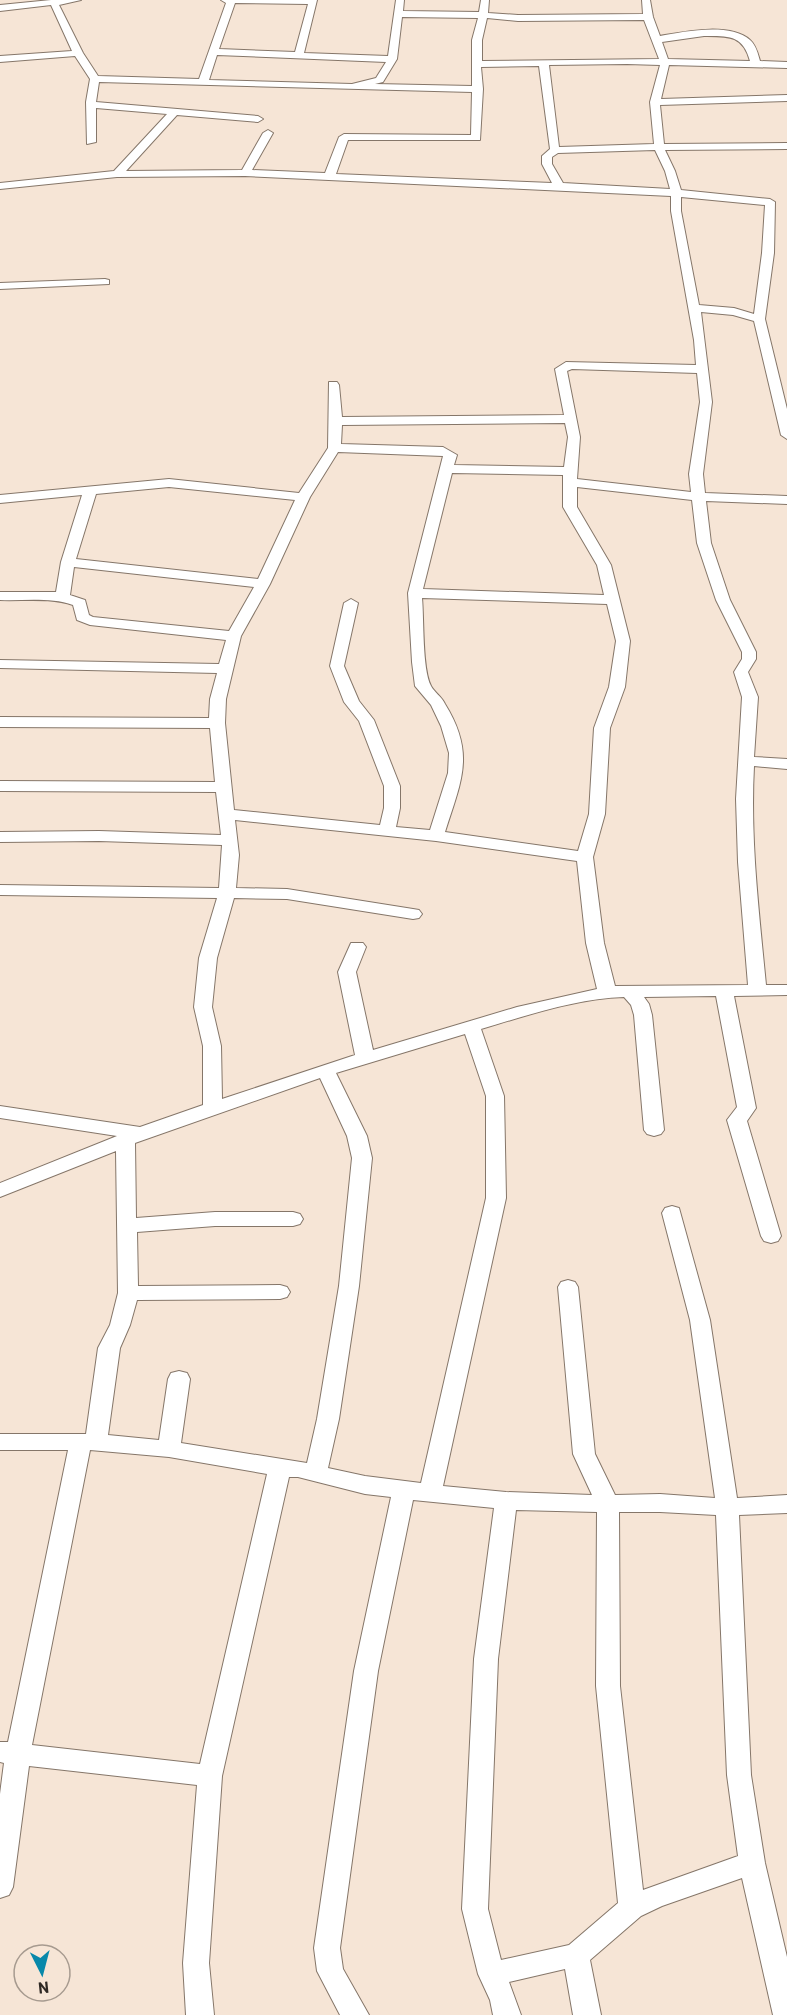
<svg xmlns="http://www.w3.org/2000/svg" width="787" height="2015" viewBox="0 0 787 2015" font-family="Barlow,sans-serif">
<rect width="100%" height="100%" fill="#f6e5d6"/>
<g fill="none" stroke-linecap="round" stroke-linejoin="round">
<defs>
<path id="minor" d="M51,0H81L59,5L83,53L98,76L199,79L226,3L221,0H317L304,53L388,56L396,0H404L403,11L479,12L481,0H489L488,13L518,15L643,14L642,0H650L653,17L660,36C683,32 730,22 750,40C756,45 758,54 760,61L787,62V68L669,65L661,99L787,95V101L660,105L664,144L787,143V149L665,150L675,171L681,190L770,199L775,202L774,253L765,319L787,409V439L781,435L754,321L733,315L701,312L712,402L703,474L705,493L787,496V504L706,501L711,543L730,600L756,652V659L748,672L758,697L754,757L787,759V769L754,766C750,839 759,912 766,985H787V995L734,996L756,1108L747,1121L781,1236L778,1241L771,1243L764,1241L761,1236L727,1120L737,1107L716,996L644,997L649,1004L652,1015L664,1130L661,1134L654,1136L647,1134L644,1130L634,1015L631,1005L624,997C578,998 525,1016 481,1029L504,1096L506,1198L443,1486L506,1492L592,1495L573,1454L558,1287L561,1282L568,1280L575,1282L578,1287L595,1454L615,1495L660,1494L715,1498L690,1320L662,1213L665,1208L672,1206L679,1208L710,1320L737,1498L787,1495V1513L739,1515L751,1775L765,1863L787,1957V2015H773L742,1878L662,1906L641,1916L590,1960L601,2015H573L565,1969L509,1982L521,2015H493L490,2000L478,1974L462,1909L474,1659L494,1508L413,1500L378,1671L340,1948L343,1969L369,2015H340L317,1971L314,1948L354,1671L391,1497L365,1494L298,1477H289L222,1776L209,1963L214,2015H186L183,1963L197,1785L29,1766L13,1887L9,1895L0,1898V1794L4,1763L0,1762V1742H8L68,1450H0V1434H86L98,1348L110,1325L118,1293L116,1151L0,1197V1183L117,1136L0,1118V1106L140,1127L203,1105V1046L194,1007L199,958L217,898L0,895V885L219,888L222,845L99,841L0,842V832L99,831L221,835L216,792L0,791V781L215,782L210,728L0,727V717L209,718L210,699L217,673L0,668V660L219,664L226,640L90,625L77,620L73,605C50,597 24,601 0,600V592H56L61,562L82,495L0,503V495L169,479L299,493L328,448L329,382H337L339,385L342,417L564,415L555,369L566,362L696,365L694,340L671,211V196L245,176L117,177L0,189V183L114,171L167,114L96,108V142L87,144L86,102L90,79L75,56L0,62V56L72,51L51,5L0,11V5ZM235,3L308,4L295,52L219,49ZM402,17L478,18L472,40V86L375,84L383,82L397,59ZM487,18L518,21L644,20L659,59L482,61V40ZM704,36C729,36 743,35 750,61L668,59L662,42ZM217,55L386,62L376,78L352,84L209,80ZM627,64L660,65L650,102L654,144L559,147L549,65ZM539,66L550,149L542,156V164L552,183L336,174L348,140H480L483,89L481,67ZM99,82L472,92L471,135L344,134L339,137L325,173L252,170L273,133L268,130L263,133L242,170L126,171L177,115L258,122L263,119L258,116L96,102ZM655,150L665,171L670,189L563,183L552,164V157L558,153ZM681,197L765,205L762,253L754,314L734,308L699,305L681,211ZM572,369L697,373L700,402L689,474L691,492L577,479L580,437L567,371ZM565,423L568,437L564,467L454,465L457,455L443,447L341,444L342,425ZM338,452L443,456L408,593L412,662L415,686L431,705L441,726L449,753L448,773L430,830L396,827L400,808V786L374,720L359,701L344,666L358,603L351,599L344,603L330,666L344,702L359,721L384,786V808L380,825L234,810L225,723L226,699L241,636L270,584L310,497ZM452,473L563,475V507L597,565L604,595L423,589ZM169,487L295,500L258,579L76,559L96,494ZM577,487L692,500L697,543L716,600L742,652V659L734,672L742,697L736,799L738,862L748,985L615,986L604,943L593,857L605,814L610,728L625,687L630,641L611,565L577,507ZM74,567L254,587L229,631L93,617L89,615L85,600L70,595ZM422,598L607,604L616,641L609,687L594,728L589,814L578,851L445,832C461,781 476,754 445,704C442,697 434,692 431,686C422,669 424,618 422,598ZM235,820L436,841L577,861L586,943L597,989L517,1007L373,1050L356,972L366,947L363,943H351L338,972L355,1055L222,1099L221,1046L212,1007L217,958L234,898L287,899L413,919L419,918L422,914L419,910L413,909L287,889L236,888L239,855ZM465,1034L486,1096V1198L421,1483L365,1476L328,1468L339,1419L359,1286L372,1158L367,1136L336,1073ZM320,1078L347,1136L352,1158L339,1286L317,1419L307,1463L181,1443L190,1379L187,1373L179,1371L171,1373L168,1379L159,1440L108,1435L120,1348L130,1325L137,1300L280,1299L287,1297L290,1292L287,1287L280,1285L138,1286L137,1232L215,1226H293L300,1224L303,1219L300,1214L293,1212H215L136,1218L135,1143ZM90,1450L169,1457L267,1474L200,1764L32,1745ZM516,1510L597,1512L596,1686L618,1903L569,1945L501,1960L488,1909L498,1659ZM619,1512H660L716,1515L727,1775L738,1856L643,1890L620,1686Z
M105,279L109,280V284L0,289V283Z"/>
</defs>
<!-- minor casing -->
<use href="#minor" stroke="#857669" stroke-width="2"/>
<!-- minor -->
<use href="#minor" fill="#fff" fill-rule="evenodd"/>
</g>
<!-- north arrow -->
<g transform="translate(42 1973) rotate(174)"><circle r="28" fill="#f6e5d6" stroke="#a69a8f" stroke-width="1.5"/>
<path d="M0-4.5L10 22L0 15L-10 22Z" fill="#0788aa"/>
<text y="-9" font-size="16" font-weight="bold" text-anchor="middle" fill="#2f2924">N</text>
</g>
</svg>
